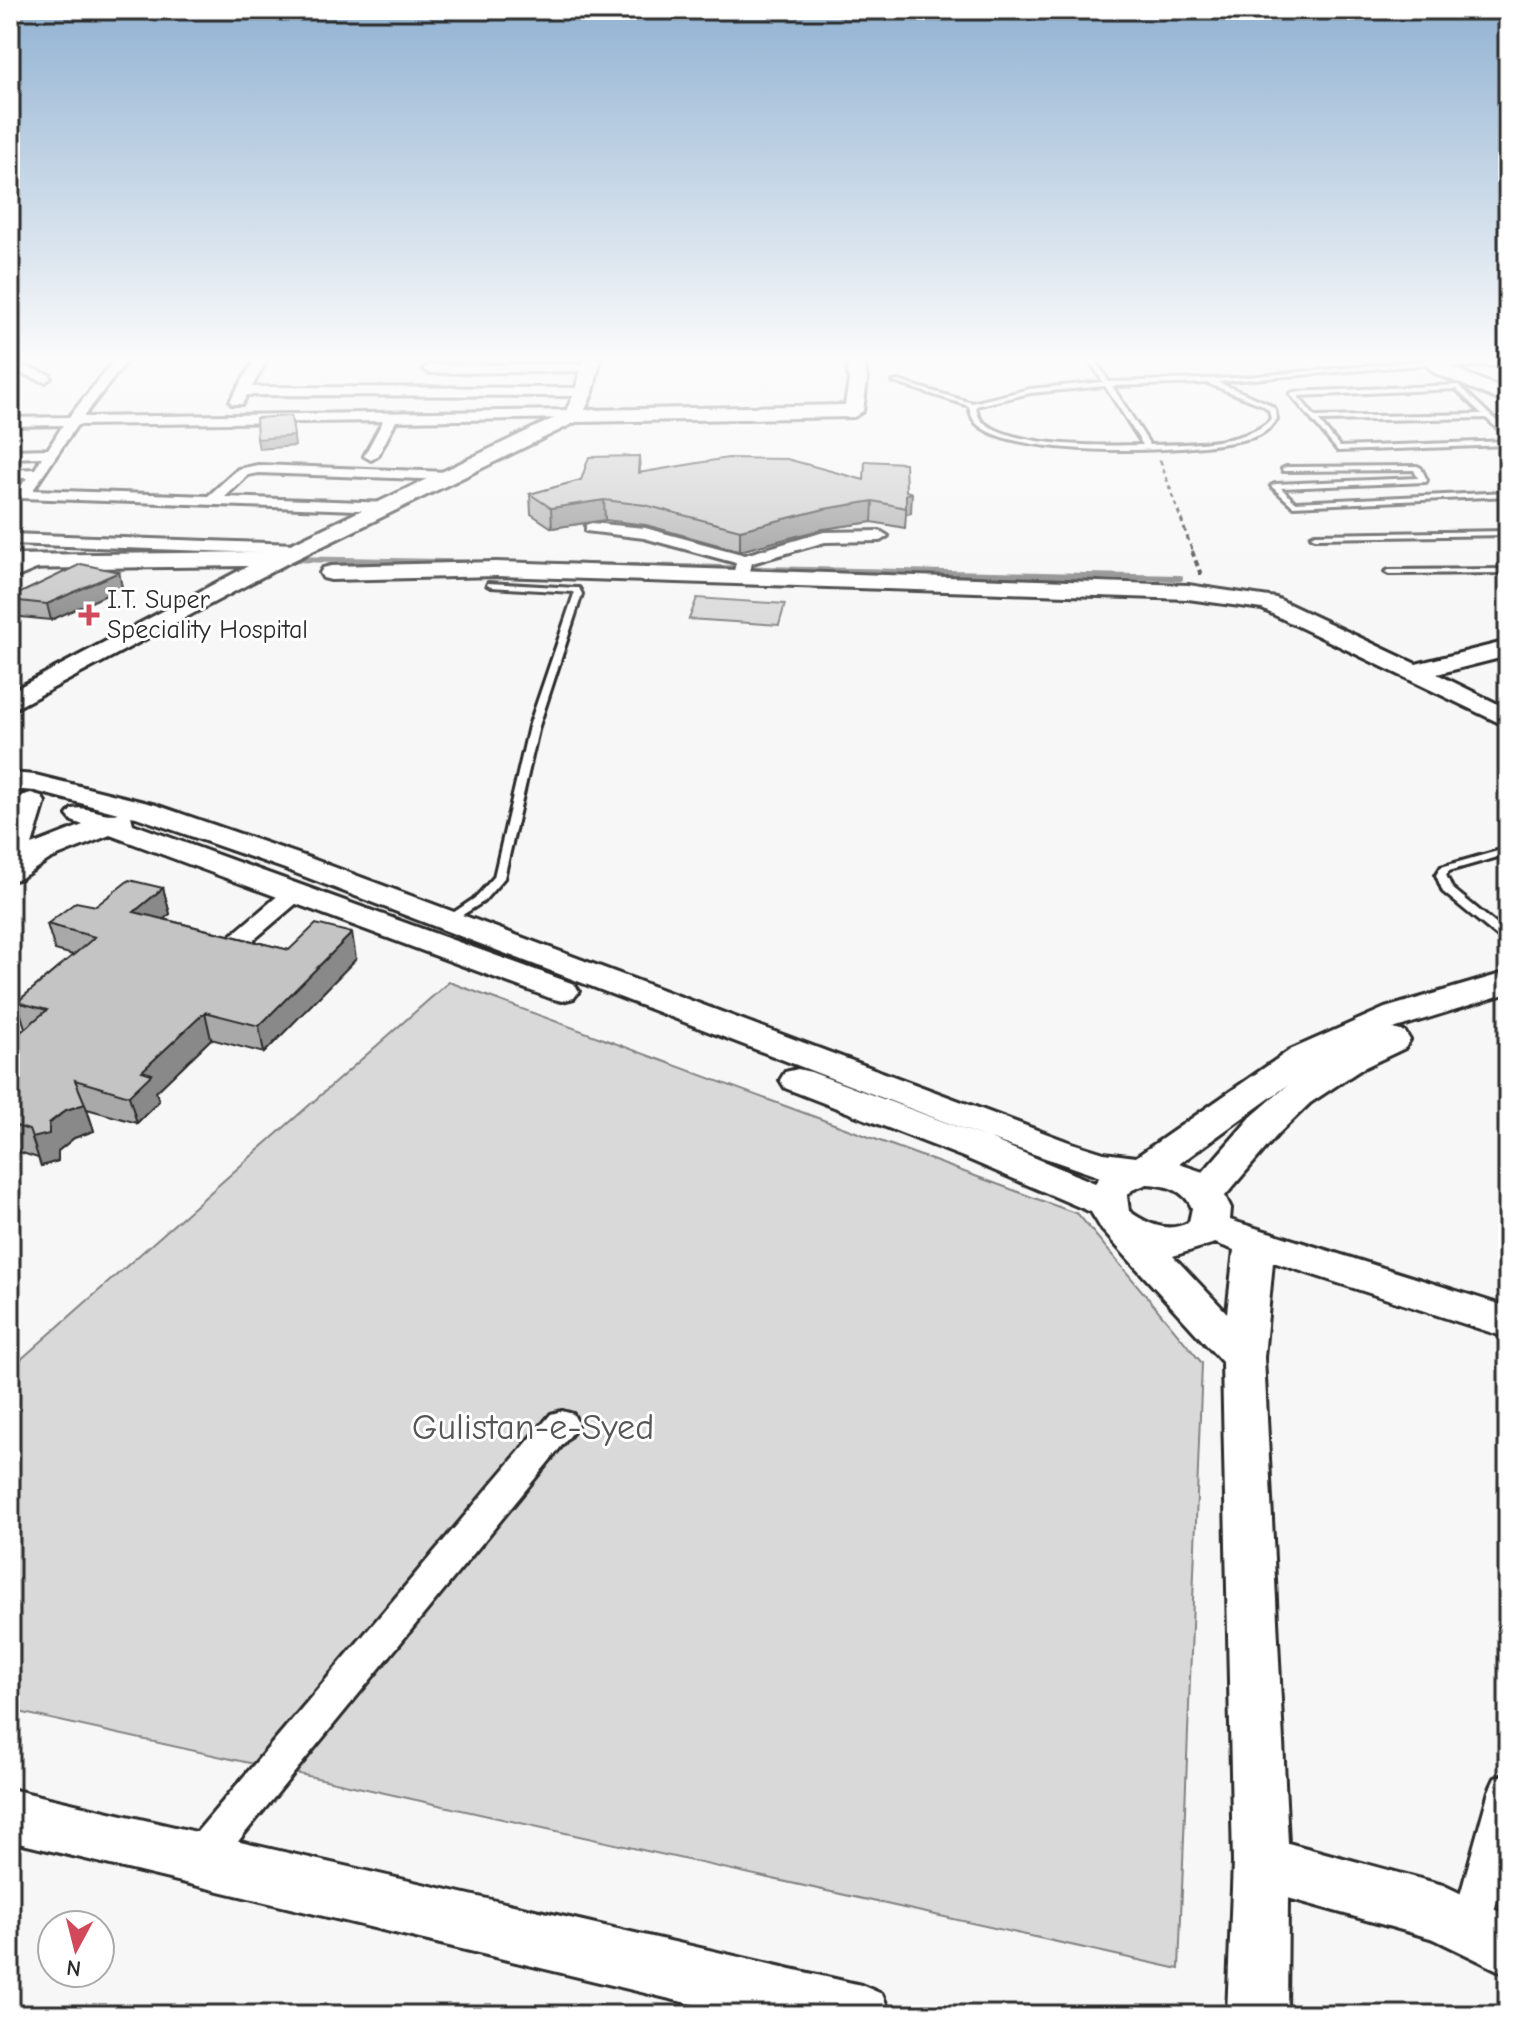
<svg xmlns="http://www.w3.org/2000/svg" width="1518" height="2025" viewBox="0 0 1518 2025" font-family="'Comic Neue',sans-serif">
<rect width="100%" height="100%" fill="#f7f7f7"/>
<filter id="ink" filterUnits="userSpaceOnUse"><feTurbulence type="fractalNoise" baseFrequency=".0125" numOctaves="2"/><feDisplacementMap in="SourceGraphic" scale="16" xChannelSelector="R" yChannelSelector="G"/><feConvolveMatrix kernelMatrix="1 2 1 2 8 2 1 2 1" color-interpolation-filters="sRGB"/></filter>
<g filter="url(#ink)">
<!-- green -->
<path fill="#d9d9d9" stroke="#828282" stroke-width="2" d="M697,598L785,604L779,625L689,619Z
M449,982L1078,1214L1202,1363L1179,1969L10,1710V1369Z"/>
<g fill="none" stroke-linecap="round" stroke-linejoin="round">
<!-- stream -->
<path stroke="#7b7b7b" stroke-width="6" d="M10,554L67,555
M289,559L495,563
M541,564L1180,578"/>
<defs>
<path id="lane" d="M1088,358H1094L1109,382L1235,378L1432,360L1435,362L1432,364L1217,382L1267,403L1275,409L1277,419C1272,426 1267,431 1259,435C1213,454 1010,460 976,423C972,419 970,411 969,406L893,382L898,381L972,403L1030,389L1103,382ZM1207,383L1263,405L1269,410L1271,419C1248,445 1183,444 1150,445L1112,386ZM1105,386L1143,445C1102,446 1016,448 983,422C978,418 977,412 976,406L1030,393Z
M1458,385L1508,432V438L1486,418L1319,421L1340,447L1508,441V445L1338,451L1290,394L1293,392ZM1456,389L1482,414L1315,417L1298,396Z
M1417,466L1421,468L1427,480L1426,482L1281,488L1295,502L1508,492V496L1293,506L1271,486L1275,484L1418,478L1414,470L1283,471L1282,469L1286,467Z
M1508,531V535L1315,538L1311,536L1315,534Z
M1508,569V573L1389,574L1385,572L1389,570Z
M488,583L576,588H579L582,594L539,726L504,878L483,902L448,924L442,921L444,919L475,898L494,877L529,726L574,594L573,592L491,587L487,585Z
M1508,848V854L1449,871L1446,875L1452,888L1508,934V943L1504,942L1443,892L1436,875L1441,867Z"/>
<path id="street" d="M116,358H129L83,417L575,410L582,414L575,418L396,421L378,456L371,460L364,456L383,421L77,425L33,490L208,496L238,469L258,465L449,472L456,476L449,480L258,473L248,475L225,497L390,503V509L385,511L22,498L18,490L27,478H10V470L35,469L42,457L10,458V450L48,449L63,425L10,426V418L69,417Z
M256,358H268L252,387L584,388L591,392L584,396L247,395L242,404H232L230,401Z
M18,364L50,375L51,378L45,382L14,371L12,368Z
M590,364L596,368L594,371L429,373L423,369L429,365Z
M591,523L645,528L745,555L824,532L880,531L888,536L880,541L825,542L752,563L749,575L741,580L733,575L736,563L644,538L586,531V525Z
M10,534L297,544L305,549L297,554L10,544Z
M40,557L46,559V565L10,580V569Z
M296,885L304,887L307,892L304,897L243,949H227L224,944L227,939L288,887Z
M562,1411L573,1414L578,1423L573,1432L213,1872L199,1878L185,1872L180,1859L185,1846L551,1414Z
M1508,1773V1863L1485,1942L1471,1948L1457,1942L1451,1928L1489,1791L1495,1778Z"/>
<path id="secondary" d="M583,358H601L593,392L585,410L845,405L849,380L846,358H864L867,380L863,411L854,417L576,422L286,564L10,711V692L248,566L10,569V555L274,552L565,413L575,392Z
M1426,358H1508V365L1451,367L1508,391V404L1435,373L1423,362Z
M496,562L1188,585L1276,598L1416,664L1508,641V656L1437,674L1508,709V727L1262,609L1188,599L496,576L331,580L323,578L320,573L323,568L331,566Z
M10,773L35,775L156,805L307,857L1069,1142L1104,1153L1136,1157L1290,1050L1385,1008L1508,972V993L1393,1029L1405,1032L1410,1040L1405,1048L1363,1068L1310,1103L1278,1134L1225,1196L1231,1208L1230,1220L1508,1307V1338L1273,1262L1264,1357L1288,1843L1443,1885L1508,1916V1975L1434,1939L1288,1898L1287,2015H1227L1233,1863L1222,1362L1102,1230L1091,1212L963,1157L785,1088L780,1080L785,1072L798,1069L811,1072L987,1138L285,869L136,817L131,816L133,824L574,984L579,991L574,998L562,1001L550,998L110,835L50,859L21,878L10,881V859L14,856L10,857V823L21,796L31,793L41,796L45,802L32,845L83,825L72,821L67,815L72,809C89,805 102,817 118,813L35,791L10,789ZM1288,1085L1251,1117L1203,1172L1179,1164ZM990,1139L1100,1177L1095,1183ZM1147,1184C1165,1185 1184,1189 1192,1208L1189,1222C1168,1234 1147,1224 1129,1211L1127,1196L1132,1190ZM1215,1243L1234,1250L1227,1313L1173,1256Z
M10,1789L861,1985L882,1994L891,2015H737L10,1841Z"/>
</defs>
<!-- lane casing -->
<use href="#lane" stroke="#2b2b2b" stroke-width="6"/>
<!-- street casing -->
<use href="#street" stroke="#2b2b2b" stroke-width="6"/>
<!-- secondary casing -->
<use href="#secondary" stroke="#2b2b2b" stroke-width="6"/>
<!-- path-far1 -->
<path stroke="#2b2b2b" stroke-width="3" stroke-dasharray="5 4" stroke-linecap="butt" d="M1160,460L1193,553"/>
<!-- path -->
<path stroke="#2b2b2b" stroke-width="4" stroke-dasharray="6 4" stroke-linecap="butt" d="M1192,551L1201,575"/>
<!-- lane -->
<use href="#lane" fill="#fff" fill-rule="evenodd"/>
<!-- street -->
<use href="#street" fill="#fff" fill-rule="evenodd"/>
<!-- secondary -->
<use href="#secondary" fill="#fff" fill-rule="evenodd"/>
</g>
<!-- wall -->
<path fill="#a9a9a9" stroke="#2b2b2b" stroke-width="2" d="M639,456L640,473L906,491L911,513L906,514L905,528L872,522L823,529L740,551L646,525L605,520L552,528L531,514L530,494L581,480Z
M119,572L122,588L51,620L11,616L10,598Z
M163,888L170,914L163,919L289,950L356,959L264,1053L211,1039L156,1092L159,1101L137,1123L87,1109L94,1131L74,1138L58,1151V1161L41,1166L38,1158L10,1149V1041L25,1028L17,1002L73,955L55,950L47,924L96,906Z"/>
<!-- shaded-wall -->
<path fill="#898989" stroke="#2b2b2b" stroke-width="2" d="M291,416L295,446L259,449L257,439Z
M912,493L911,513L906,514V494Z
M604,500L605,520L552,528L551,508Z
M873,501L872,522L823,529L740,551V530L824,509Z
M119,572L122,588L51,620L47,604Z
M163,888L170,914L141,938L134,912Z
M352,933L356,959L264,1053L259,1026Z
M205,1012L211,1039L156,1092L159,1101L137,1123L129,1096L142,1071Z
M85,1104L94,1131L74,1138L58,1151V1161L41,1166L32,1138L66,1110Z"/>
<!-- building -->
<path fill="#c4c4c4" stroke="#2b2b2b" stroke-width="2" d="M291,416L294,436L257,439L256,418Z
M639,456L638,473L728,458L787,459L864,480L865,461L905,463L906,491L912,493L906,494V508L873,501L824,509L740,530L645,505L604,500L551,508L530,494L581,480L589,457Z
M81,564L119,572L47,604L10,600V598Z
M129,880L163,888L134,912L289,950L316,924L352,933L259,1026L205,1012L142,1071L152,1074L129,1096L75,1080L85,1104L66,1110L49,1123V1134L32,1138L29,1130L10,1124V1041L47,1010L17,1002L95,937L47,924L76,902L96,906Z"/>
</g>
<!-- sky -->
<linearGradient id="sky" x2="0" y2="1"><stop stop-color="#91b2d2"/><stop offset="0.56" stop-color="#fbfbfb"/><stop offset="1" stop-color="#fbfbfb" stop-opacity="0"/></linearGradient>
<rect width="1518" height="642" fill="url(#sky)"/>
<!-- markers -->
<path fill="#d1495b" stroke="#fff" stroke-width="3" d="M85 603h8v8h8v8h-8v8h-8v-8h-8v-8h8z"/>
<g text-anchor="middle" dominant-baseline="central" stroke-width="6" stroke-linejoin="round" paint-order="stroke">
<!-- far-poi labels -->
<g font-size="26" fill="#2b2b2b" stroke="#fff" text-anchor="start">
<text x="107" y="600">I.T. Super<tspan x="107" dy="30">Speciality Hospital</tspan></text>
</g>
<!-- near-park labels -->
<g font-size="36" fill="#565656" stroke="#fff">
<text x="533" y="1427">Gulistan-e-Syed</text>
</g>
</g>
<!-- margin -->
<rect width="1518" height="2025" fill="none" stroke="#fff" stroke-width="40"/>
<rect x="20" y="20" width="1478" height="1985" fill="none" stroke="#2b2b2b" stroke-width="3" filter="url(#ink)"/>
<!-- north arrow -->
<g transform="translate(76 1949) rotate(187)"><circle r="38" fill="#ffffff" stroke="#aaaaaa" stroke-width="2"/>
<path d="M0-6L14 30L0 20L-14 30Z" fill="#d1495b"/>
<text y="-12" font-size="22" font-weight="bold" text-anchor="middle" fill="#2b2b2b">N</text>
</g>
</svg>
